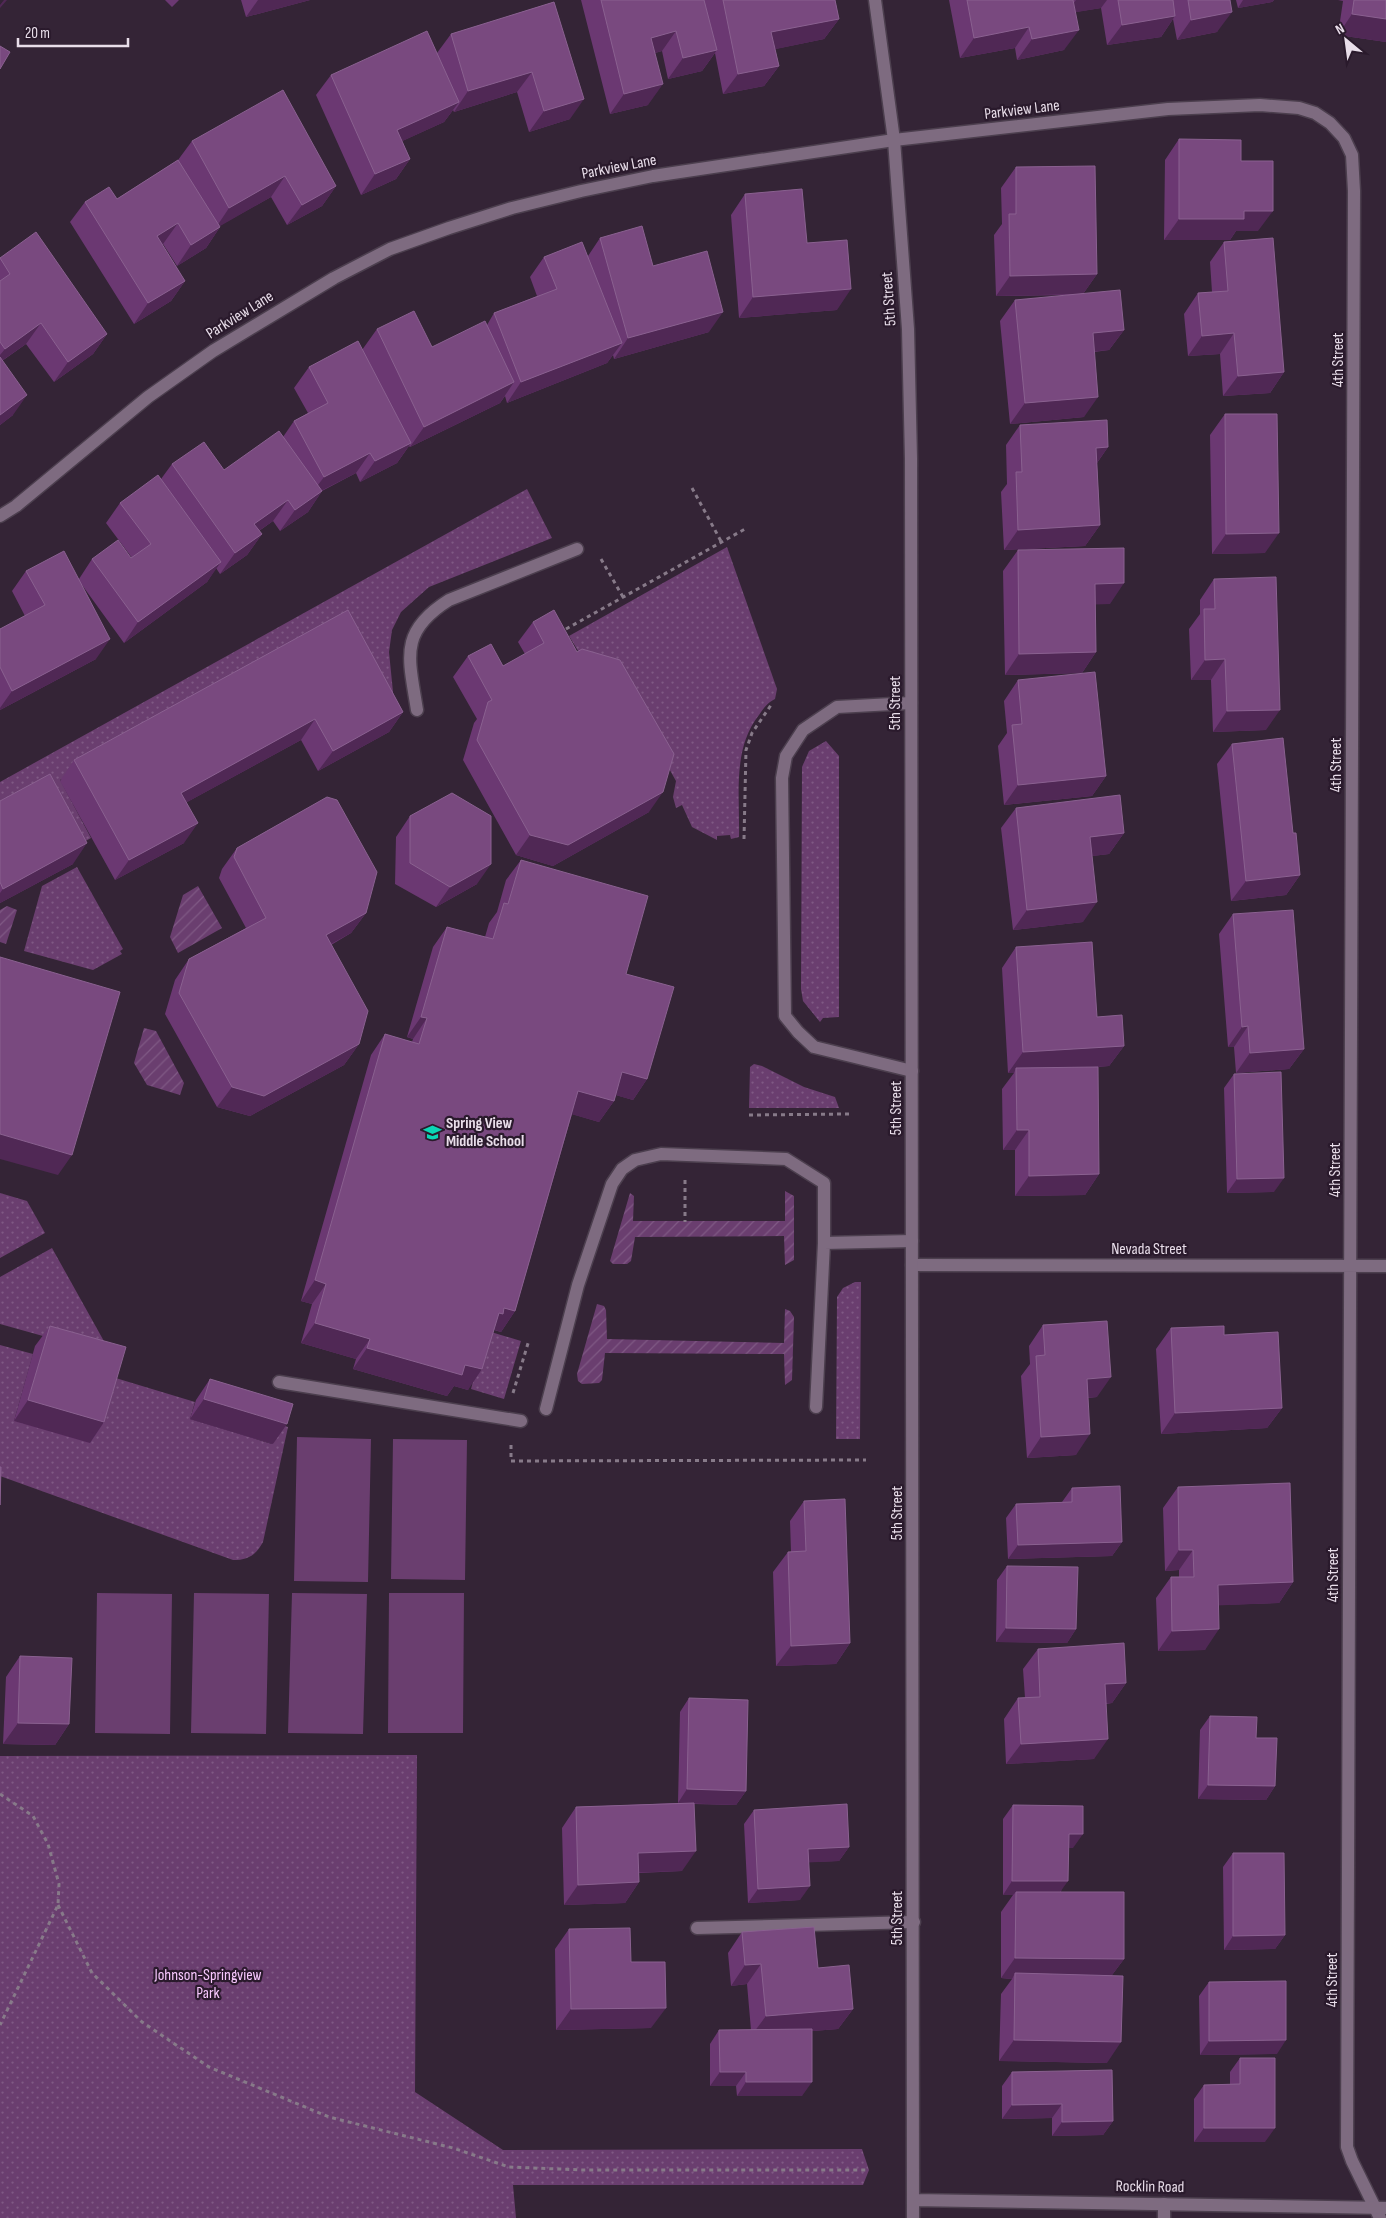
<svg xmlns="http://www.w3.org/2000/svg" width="1386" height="2218" viewBox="0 0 1386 2218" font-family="'Sofia Sans Condensed',sans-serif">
<defs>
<pattern id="grass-dots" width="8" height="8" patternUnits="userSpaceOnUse" patternTransform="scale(1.25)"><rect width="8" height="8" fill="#6a3e6f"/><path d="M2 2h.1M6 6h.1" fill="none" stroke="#7f5984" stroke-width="1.8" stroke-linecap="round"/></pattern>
<pattern id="garden-furrows" width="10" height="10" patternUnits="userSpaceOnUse" patternTransform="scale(1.25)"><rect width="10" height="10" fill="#6a3e6f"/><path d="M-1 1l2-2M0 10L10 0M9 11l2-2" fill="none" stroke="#7f5984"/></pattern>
</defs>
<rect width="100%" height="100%" fill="#342436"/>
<!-- grass -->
<path fill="url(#grass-dots)" d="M527,489L552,538L429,587L401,612L392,630L389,652L396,722L387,727L334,631L60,780L91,838L75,847L0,813V782Z
M727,547L777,689L775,699C767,703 764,708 759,715C732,749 740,796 739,837L731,839L730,835L717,836V840L692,827L682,805L676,808L673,797L676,781L615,672L586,664L569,636Z
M826,741L839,756V1017L823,1018L820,1022L803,1001L801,989L802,767L809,751Z
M77,867L123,949L120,951L122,954L93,970L24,951L42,886Z
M754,1064L762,1066L804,1087L835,1097L839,1108H749L750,1067Z
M0,1193L27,1201L45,1233L0,1258Z
M52,1248L105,1343L93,1350L0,1324V1277Z
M855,1282H861L860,1439H836L837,1297L843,1288Z
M491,1332L521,1341L504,1399L471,1389L485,1336Z
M0,1345L33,1354L14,1421L109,1376L195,1402L190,1419L272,1444L279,1424L288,1427L263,1542C256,1555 248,1560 233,1560L0,1476Z
M417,1755L415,2092L503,2150L862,2149L869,2170L863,2185H513L516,2218H0V1756Z"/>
<!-- garden -->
<path fill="url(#garden-furrows)" d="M198,886L222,928L178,953L170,937L183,895Z
M7,906L17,910L6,944L0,942V910Z
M144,1028L156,1031L184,1083L180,1095L147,1085L134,1063Z
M785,1191L794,1196V1260L785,1265L784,1236L635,1237L631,1261L627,1264H613L610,1261L630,1193L634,1196L633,1221H785Z
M597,1304L604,1306L606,1310L607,1339L784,1343L785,1309L790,1311L794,1317L792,1380L785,1385L784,1354L605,1353L602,1380L599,1383L582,1384L578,1381L577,1374Z"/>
<!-- pitch -->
<path fill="#6a3e6f" d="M297,1437L371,1439L368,1582L294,1581Z
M393,1439L467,1440L465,1580L391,1579Z
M97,1593L172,1594L170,1734L95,1733Z
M194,1593L269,1594L266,1734L191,1733Z
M292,1593L367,1594L363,1734L288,1733Z
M389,1593H464L463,1733H388Z"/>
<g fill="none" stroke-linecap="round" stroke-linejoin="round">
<defs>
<path id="service" d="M911,703L837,707L803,730L786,756L782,778L785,1016L798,1032L814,1047L912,1071
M417,710C409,658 398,632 449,600L577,549
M824,1243L912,1241
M279,1382L521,1421
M546,1409L578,1285L612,1184L622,1169L635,1160L661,1154L786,1159L824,1183V1243L816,1407
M697,1928L914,1922
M1164,2204V2218"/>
<path id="minor" d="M0,516L16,506L148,397L213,351L334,278L390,249L449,228L512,208L581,191L653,176L894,140L1168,109L1260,105L1299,108L1315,113L1330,123L1344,138L1352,155L1354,191L1347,2147L1352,2161L1380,2218
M912,1265L1386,1266"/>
<path id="tertiary" d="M875,0L894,140L908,329L911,459L913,2218
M913,2200L1386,2208"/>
</defs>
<!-- service casing -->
<use href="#service" stroke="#4c3f4e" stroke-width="15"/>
<!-- minor casing -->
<use href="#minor" stroke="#4c3f4e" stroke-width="15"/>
<!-- tertiary casing -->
<use href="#tertiary" stroke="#4c3f4e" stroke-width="15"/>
<!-- path -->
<path stroke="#877a89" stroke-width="3" stroke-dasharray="4 4" stroke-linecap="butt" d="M692,488L722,543
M601,559L623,597
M566,629L745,529
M744,839L746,750L752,733L771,705
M749,1115L849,1114
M685,1180V1222
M513,1393L529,1340
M511,1445V1461L866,1460
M0,1794L33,1816L48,1844L59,1884L58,1905L0,2025
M58,1905L92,1973L142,2022L209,2067L329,2117L453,2148L509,2167L583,2170H869"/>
<!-- service -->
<use href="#service" stroke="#7e6b80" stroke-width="12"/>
<!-- minor -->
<use href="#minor" stroke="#7e6b80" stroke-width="12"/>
<!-- tertiary -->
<use href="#tertiary" stroke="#7e6b80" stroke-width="12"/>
</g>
<!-- wall -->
<path fill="#6b3872" d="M165,0H179L172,7Z
M241,0H310L246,17Z
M581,0H835L839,19L824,39L775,49L779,66L764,86L723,94L715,53L702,71L668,79L662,51L655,53L648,105L610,114Z
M949,0H1230L1217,32L1177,40L1173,19L1161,37L1107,45L1101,8L1075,12L1064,50L1017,60L1015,48L960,58Z
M1236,0H1274L1272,2L1238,8Z
M1338,0H1386V42L1338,35L1343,1Z
M554,2L570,119L529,132L517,92L454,112L453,110L444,122L402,141L410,159L396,179L361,195L316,95L331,75L437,53L451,34Z
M1179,139L1241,161L1258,231H1236L1230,240H1164L1165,160Z
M192,141L336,186L322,206L287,225L271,197L219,226L220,227L206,248L177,266L163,244L162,245L185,281L171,301L134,324L70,222L85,202L117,199L178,160Z
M1016,167L1097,274L1083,294L1124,330L1109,350L1094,352L1084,417L1010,424L1000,321L1015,300L1075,295L996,296L994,235L1002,224L1001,188Z
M745,194L807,243L837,310L739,318L731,215Z
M600,238L653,266L709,332L614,359L613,355L607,363L507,403L505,396L500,403L410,447L409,446L397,463L360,482L356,473L322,491L308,512L280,531L273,521L259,531L262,534L247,555L220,574L216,568L207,582L124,643L82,585L96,659L0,710V629L25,616L12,591L26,571L79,579L92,559L131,558H132L106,523L120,503L161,479L172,464L224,470L283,437L294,421L308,413L294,388L309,367L362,350L377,329L432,347L487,325L494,313L537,296L530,277L544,257L588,256Z
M1224,242L1284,372L1270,393L1223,396L1220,354L1188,356L1184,314L1198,293L1212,292L1210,262Z
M0,258L107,334L93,354L54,382L26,344L2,361L13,415L0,425Z
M1225,414L1265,553L1212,554L1210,435Z
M1020,425L1108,447L1097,463L1100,525L1085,546L1004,550L1001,492L1007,484L1006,445Z
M1018,550L1110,604H1095L1096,652L1082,673L1005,675L1003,571Z
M1214,579L1266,730L1213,732L1211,680H1191L1189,629L1200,614V600Z
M348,610L403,712L389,732L318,771L301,740L187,802L184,843L115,880L60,781L74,760Z
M533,622L649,812L553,866L516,855L463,760L474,723L477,719L453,677L468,656L503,666L525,654L518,642Z
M1018,680L1106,776L1092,796L1004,805L998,746L1007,733L1004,701Z
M1232,744L1293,833L1300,875L1286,895L1231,901L1217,764Z
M0,801L73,864L0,903Z
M1016,808L1124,833L1109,854L1092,856L1083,922L1013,930L1001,828Z
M410,816L477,884L436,907L395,884L396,837Z
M237,848L366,913L351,933L331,945L359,1044L344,1065L250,1116L217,1107L165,1014L175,980L189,959L246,928L219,878L222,869Z
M521,860L626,974L647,1079L633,1100L616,1095L614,1101L599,1122L572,1114L515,1311L501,1332L494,1330L468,1390L454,1386L447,1396L353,1369L356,1359L301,1343L312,1304L301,1301L371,1055L385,1034L412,1042L413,1039L407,1037L433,947L447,927L485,937L489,923L497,912L506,880Z
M1233,914L1304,1049L1289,1069L1236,1073L1234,1047H1228L1219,934Z
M1016,947L1097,1017L1124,1046L1109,1066L1097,1067L1099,1174L1085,1195L1015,1196V1150H1003L1002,1089L1014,1073H1008L1002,968Z
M1234,1074L1274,1192L1227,1193L1224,1088Z
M1043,1325L1097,1397L1088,1398L1076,1455L1027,1458L1021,1376L1030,1364L1029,1346Z
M50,1326L104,1422L90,1443L14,1421L35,1346Z
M1171,1328L1224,1335L1282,1408L1267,1428L1161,1434L1156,1349Z
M210,1379L273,1444L190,1419L196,1400Z
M1178,1487L1293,1582L1279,1603L1219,1605L1205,1650L1158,1651L1156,1598L1171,1577H1179V1570L1165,1571L1163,1508Z
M1072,1488L1122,1542L1112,1556L1008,1559L1006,1518L1016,1504L1062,1502Z
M804,1501L850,1643L836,1664L776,1666L773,1572L788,1552H791L790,1521Z
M1007,1566L1076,1629L1067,1643L996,1642L997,1580Z
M1038,1649L1126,1683L1112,1703L1106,1704L1094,1759L1006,1764L1004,1719L1018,1698H1025L1023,1669Z
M20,1656L69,1724L55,1745L3,1744L6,1677Z
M689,1698L746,1791L736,1805L694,1804L682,1871L639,1873V1882L625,1903L564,1905L562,1828L576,1807L678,1803L680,1712Z
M1210,1716L1256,1738L1275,1786L1266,1800L1198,1799L1200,1730Z
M1013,1805L1073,1848H1068L1061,1892L1124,1959L1112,1975L1107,2063L999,2061L1001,1994L1012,1979L1001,1978V1912L1013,1895H1003V1819Z
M754,1810L849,1847L839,1861L809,1862L800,1900L748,1903L744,1824Z
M1233,1853L1285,1935L1275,1949L1224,1950L1223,1867Z
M569,1929L631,1962L651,2028L556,2030L555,1949Z
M742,1932L818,1968L853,2009L838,2029L812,2031L802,2096H737L736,2086H710V2044L719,2030H751L747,1984L731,1986L728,1953Z
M1209,1982L1277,2054L1200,2055L1199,1996Z
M1240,2058L1265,2142H1194V2099L1204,2085L1230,2084V2072Z
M1012,2072L1113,2121L1103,2135L1052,2136V2118L1002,2119V2086Z"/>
<!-- shaded-wall -->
<path fill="#502855" d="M4,0H7L0,8V5Z
M258,0H310L246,17Z
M1076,0H1107L1101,8L1066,14Z
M1243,0H1274L1272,2L1238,8Z
M1232,12L1217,32L1177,40L1191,20Z
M1352,14L1386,19V42L1338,35Z
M1175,16L1161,37L1107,45L1122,25Z
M839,19L824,39L757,53L771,32Z
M1029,27L1015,48L960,58L974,38Z
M1079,30L1064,50L1017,60L1032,39Z
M676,31L662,51L637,58L651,38Z
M717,50L702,71L668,79L683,58Z
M779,66L764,86L723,94L738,74Z
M532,72L517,92L454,112L468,91Z
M663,84L648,105L610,114L624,94Z
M584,99L570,119L529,132L544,111Z
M459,102L444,122L383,150L397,130Z
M410,159L396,179L361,195L375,174Z
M285,176L271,197L215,229L229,208Z
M336,186L322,206L287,225L302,205Z
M1244,211H1273L1258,231H1236L1230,240H1164L1179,219Z
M178,223L163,244L143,257L157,236Z
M220,227L206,248L177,266L191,245Z
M1097,274L1083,294L996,296L1010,276Z
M185,281L171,301L134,324L148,303Z
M851,289L837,310L739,318L753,297Z
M723,312L709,332L614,359L628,338Z
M41,323L26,344L0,362V355L5,349Z
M1124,330L1109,350L1078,353L1093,333Z
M1234,333L1220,354L1188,356L1202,336Z
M107,334L93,354L54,382L68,362Z
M622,343L607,363L507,403L521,382Z
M1284,372L1270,393L1223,396L1238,376Z
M514,382L500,403L410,447L424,427Z
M27,395L13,415L0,425V415Z
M1098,397L1084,417L1010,424L1025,403Z
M411,443L397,463L360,482L375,461Z
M1108,447L1094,467L1096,448Z
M370,453L356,473L309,497L324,477Z
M322,491L308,512L280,531L295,510Z
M288,500L273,521L240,544L254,524Z
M1100,525L1085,546L1004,550L1018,530Z
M1279,533L1265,553L1212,554L1226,534Z
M262,534L247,555L220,574L235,553Z
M221,562L207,582L124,643L138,622Z
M1124,583L1110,604L1080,605L1095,584Z
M110,639L96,659L0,710V708L12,691Z
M1096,652L1082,673L1005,675L1019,654Z
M1225,659L1211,680H1191L1205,660Z
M1280,710L1266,730L1213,732L1227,711Z
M403,712L389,732L318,771L333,751Z
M315,719L301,740L167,813L181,793Z
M1106,776L1092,796L1004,805L1018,785Z
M663,792L649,812L553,866L516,855L530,835Z
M198,823L184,843L115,880L129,860Z
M1124,833L1109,854L1076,858L1090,837Z
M87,843L73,864L0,903V893L3,889Z
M491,864L477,884L436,907L450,887Z
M1300,875L1286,895L1231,901L1246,881Z
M1097,902L1083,922L1013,930L1027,910Z
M366,913L351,933L311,955L326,935Z
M421,1017L427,1018L413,1039L407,1037Z
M1248,1026L1234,1047H1228L1242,1027Z
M359,1044L344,1065L250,1116L217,1107L232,1087Z
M1124,1046L1109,1066L1016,1072V1068L1014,1073H1008L1023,1052Z
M1304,1049L1289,1069L1236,1073L1250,1053Z
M622,1072L647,1079L633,1100L608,1093Z
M578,1091L614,1101L599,1122L564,1112Z
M1017,1130H1029L1015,1150H1003Z
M0,1134L72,1155L58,1175L0,1159Z
M1099,1174L1085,1195L1015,1196L1029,1176Z
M1284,1178L1274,1192L1227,1193L1237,1179Z
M315,1280L326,1284L312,1304L301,1301Z
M504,1308L515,1311L501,1332L492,1329L499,1313Z
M315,1323L370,1339L356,1359L301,1343Z
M367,1348L465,1365L482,1369L468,1390L454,1386L447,1396L353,1369Z
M1111,1377L1097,1397L1073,1399L1087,1379Z
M204,1399L287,1424L273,1444L190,1419Z
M28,1400L104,1422L90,1443L14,1421Z
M1282,1408L1267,1428L1161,1434L1175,1413Z
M1090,1434L1076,1455L1027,1458L1041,1437Z
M1122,1542L1112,1556L1008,1559L1018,1545Z
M1179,1550H1193L1179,1570L1165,1571Z
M1293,1582L1279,1603L1204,1606L1218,1585Z
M1006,1628L1076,1629L1067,1643L996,1642Z
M1219,1629L1205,1650L1158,1651L1172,1631Z
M850,1643L836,1664L776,1666L791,1646Z
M1126,1683L1112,1703L1091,1704L1105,1684Z
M18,1723L69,1724L55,1745L3,1744Z
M1108,1739L1094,1759L1006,1764L1021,1744Z
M1208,1785L1275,1786L1266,1800L1198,1799Z
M687,1789L746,1791L736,1805L678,1803Z
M1069,1834H1083L1073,1848H1059Z
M849,1847L839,1861L798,1863L808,1849Z
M696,1851L682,1871L624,1873L638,1853Z
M1012,1881H1068L1058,1895L1016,1892L1013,1895H1003Z
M639,1882L625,1903L564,1905L578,1885Z
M810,1886L800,1900L748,1903L758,1889Z
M1285,1935L1275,1949L1224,1950L1233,1936Z
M1015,1958L1124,1959L1109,1979L1015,1973L1012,1979L1001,1978Z
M761,1964L747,1984L731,1986L745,1965Z
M666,2008L651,2028L556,2030L571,2009Z
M853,2009L838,2029L751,2036L766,2016Z
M1014,2040L1121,2042L1107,2063L999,2061Z
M1286,2040L1277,2054L1200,2055L1209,2041Z
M720,2072H746L736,2086H710Z
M746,2082H812L802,2096H737Z
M1062,2104L1052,2118L1002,2119L1012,2105Z
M1113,2121L1103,2135L1052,2136L1062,2122Z
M1204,2128H1275L1265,2142H1194Z"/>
<!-- building -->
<path fill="#79497f" stroke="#8a6190" d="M601,0H704L717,50L683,58L676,31L651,38L663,84L624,94Z
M723,0H835L839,19L771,32L779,66L738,74Z
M967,0H1073L1079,30L1032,39L1029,27L974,38Z
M1118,0H1173L1175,16L1122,25Z
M1188,0H1230L1232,12L1191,20Z
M1354,0H1386V19L1352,14Z
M554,2L584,99L544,111L532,72L468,91L451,34Z
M427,31L459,102L397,130L410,159L375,174L331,75Z
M0,46L10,52L0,69Z
M283,90L336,186L302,205L285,176L229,208L192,141Z
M1179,139L1241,140V161H1273V211H1244V219H1179Z
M178,160L220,227L191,245L178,223L157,236L185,281L148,303L85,202L109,187L117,199Z
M1095,166L1097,274L1010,276L1009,214H1016V167Z
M802,189L807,243L847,240L851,289L753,297L745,194Z
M642,226L653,266L707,251L723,312L628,338L600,238Z
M36,232L107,334L68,362L41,323L5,349L0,342V281L10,274L0,258Z
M1273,238L1284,372L1238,376L1234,333L1202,336L1198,293L1228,291L1224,242Z
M582,242L622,343L521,382L494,313L557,289L544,257Z
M1120,290L1124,330L1093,333L1098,397L1025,403L1015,300Z
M414,311L432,347L485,321L514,382L424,427L377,329Z
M358,341L411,443L375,461L370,453L324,477L294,421L328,403L309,367Z
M0,357L27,395L0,415Z
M1225,414H1277L1279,533L1226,534Z
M1107,420L1108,447L1096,448L1100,525L1018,530L1016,472H1022L1020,425Z
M279,431L322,491L295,510L288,500L254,524L262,534L235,553L172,464L204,442L224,470Z
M158,475L221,562L138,622L92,559L118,540L131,558L151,544L120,503Z
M1124,548V583L1095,584L1096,652L1019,654L1018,550Z
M64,551L110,639L12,691L0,667V629L45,605L26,571Z
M1276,577L1280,710L1227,711L1225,659L1205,660L1204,609H1215L1214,579Z
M348,610L403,712L333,751L315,719L181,793L198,823L129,860L74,760Z
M554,610L577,652L582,649L620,660L674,754L663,792L568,845L530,835L477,740L488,702L492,700L468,656L491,644L503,666L544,643L533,622Z
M1095,672L1106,776L1018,785L1012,725L1022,724L1018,680Z
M1283,738L1293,833H1296L1300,875L1246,881L1232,744Z
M50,774L87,843L3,889L0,882V801Z
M452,793L491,816V864L450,887L410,863V816Z
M1120,795L1124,833L1090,837L1097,902L1027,910L1016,808Z
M327,797L337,800L377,872L366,913L326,935L368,1011L359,1044L264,1096L232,1087L179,993L189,959L266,918L234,857L237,848Z
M521,860L648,896L626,974L674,987L647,1079L622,1072L614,1101L578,1091L515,1311L504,1308L503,1314L499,1313L482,1369L465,1365L462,1375L367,1348L370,1339L315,1323L326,1284L315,1280L385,1034L419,1044L427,1018L421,1017L447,927L493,939L504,903L508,904Z
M1293,910L1304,1049L1250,1053L1248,1026L1242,1027L1233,914Z
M1092,942L1097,1017L1122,1015L1124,1046L1023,1052L1016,947Z
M0,957L120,992L72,1155L0,1134Z
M1098,1067L1099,1174L1029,1176V1130H1017L1016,1068Z
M1281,1072L1284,1178L1237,1179L1234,1074Z
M1107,1321L1111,1377L1087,1379L1090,1434L1041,1437L1036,1356L1045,1355L1043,1325Z
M50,1326L126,1347L104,1422L28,1400Z
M1224,1326V1335L1278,1332L1282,1408L1175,1413L1171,1328Z
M210,1379L293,1404L287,1424L204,1399Z
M0,1467H1L0,1505Z
M1290,1483L1293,1582L1218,1585L1219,1629L1172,1631L1171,1577H1194L1193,1550H1179L1178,1487Z
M1120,1486L1122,1542L1018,1545L1016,1504L1072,1502V1488Z
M845,1499L850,1643L791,1646L788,1552L806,1551L804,1501Z
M1007,1566L1078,1567L1076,1629L1006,1628Z
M1124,1643L1126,1683L1105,1684L1108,1739L1021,1744L1018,1698L1040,1697L1038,1649Z
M20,1656L72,1658L69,1724L18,1723Z
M689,1698L748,1700L746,1791L687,1789Z
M1210,1716L1257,1717L1256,1738H1277L1275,1786L1208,1785Z
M694,1803L696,1851L638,1853L639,1882L578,1885L576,1807Z
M847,1804L849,1847L808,1849L810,1886L758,1889L754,1810Z
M1013,1805L1083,1806V1834H1069L1068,1881H1012Z
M1233,1853H1284L1285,1935L1233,1936Z
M1016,1892H1124V1959L1015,1958Z
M814,1927L818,1968L849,1965L853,2009L766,2016L761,1964L745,1965L742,1932Z
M630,1928L631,1962H665L666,2008L571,2009L569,1929Z
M1015,1973L1123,1976L1121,2042L1014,2040Z
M1286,1981V2040L1209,2041V1982Z
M812,2029V2082H746V2072H720L719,2030Z
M1240,2058H1275V2128H1204V2085L1240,2084Z
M1112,2070L1113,2121L1062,2122V2104L1012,2105V2072Z"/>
<!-- icons -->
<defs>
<symbol id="school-bare" viewBox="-9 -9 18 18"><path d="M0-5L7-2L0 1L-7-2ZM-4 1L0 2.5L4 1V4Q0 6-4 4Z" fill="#0bd5b5" stroke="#2a1a2c" stroke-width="2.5" paint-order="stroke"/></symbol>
</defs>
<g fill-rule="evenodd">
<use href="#school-bare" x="420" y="1120" width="25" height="25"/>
</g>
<g text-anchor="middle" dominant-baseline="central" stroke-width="4.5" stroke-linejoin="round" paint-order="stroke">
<!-- street labels -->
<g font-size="16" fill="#e9deea" stroke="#2a1a2c">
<text transform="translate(1022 110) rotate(-7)">Parkview Lane</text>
<text transform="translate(619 167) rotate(-11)">Parkview Lane</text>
<text transform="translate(889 299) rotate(-94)">5th Street</text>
<text transform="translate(240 315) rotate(-32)">Parkview Lane</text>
<text transform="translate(1338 360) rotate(-90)">4th Street</text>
<text transform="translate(895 703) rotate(-90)">5th Street</text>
<text transform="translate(1336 765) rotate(-90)">4th Street</text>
<text transform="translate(896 1108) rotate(-90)">5th Street</text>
<text transform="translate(1335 1170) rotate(-90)">4th Street</text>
<text x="1149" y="1249">Nevada Street</text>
<text transform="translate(897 1513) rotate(-90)">5th Street</text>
<text transform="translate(1333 1575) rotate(-90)">4th Street</text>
<text transform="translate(897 1918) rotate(-90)">5th Street</text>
<text transform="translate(1332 1980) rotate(-90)">4th Street</text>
<text transform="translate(1150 2187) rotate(1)">Rocklin Road</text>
</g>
<!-- poi labels -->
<g font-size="16" font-weight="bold" fill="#e9deea" stroke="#2a1a2c" text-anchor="start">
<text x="446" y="1123">Spring View<tspan x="446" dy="18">Middle School</tspan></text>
</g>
<!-- park labels -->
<g font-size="16" fill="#f7c7fd" stroke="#2a1a2c">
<text x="208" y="1975">Johnson-Springview<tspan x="208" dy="18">Park</tspan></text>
</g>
</g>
<!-- north arrow -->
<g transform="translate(1346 40) rotate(331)" stroke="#2a1a2c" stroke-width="4" paint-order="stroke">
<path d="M0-4L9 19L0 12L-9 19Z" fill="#e9deea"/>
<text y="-8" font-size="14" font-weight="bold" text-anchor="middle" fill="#e9deea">N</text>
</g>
<!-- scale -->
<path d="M18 38v8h110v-8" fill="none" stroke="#e9deea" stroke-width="2.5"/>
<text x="25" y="38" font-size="15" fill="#e9deea" stroke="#2a1a2c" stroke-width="4" paint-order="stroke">20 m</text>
</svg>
